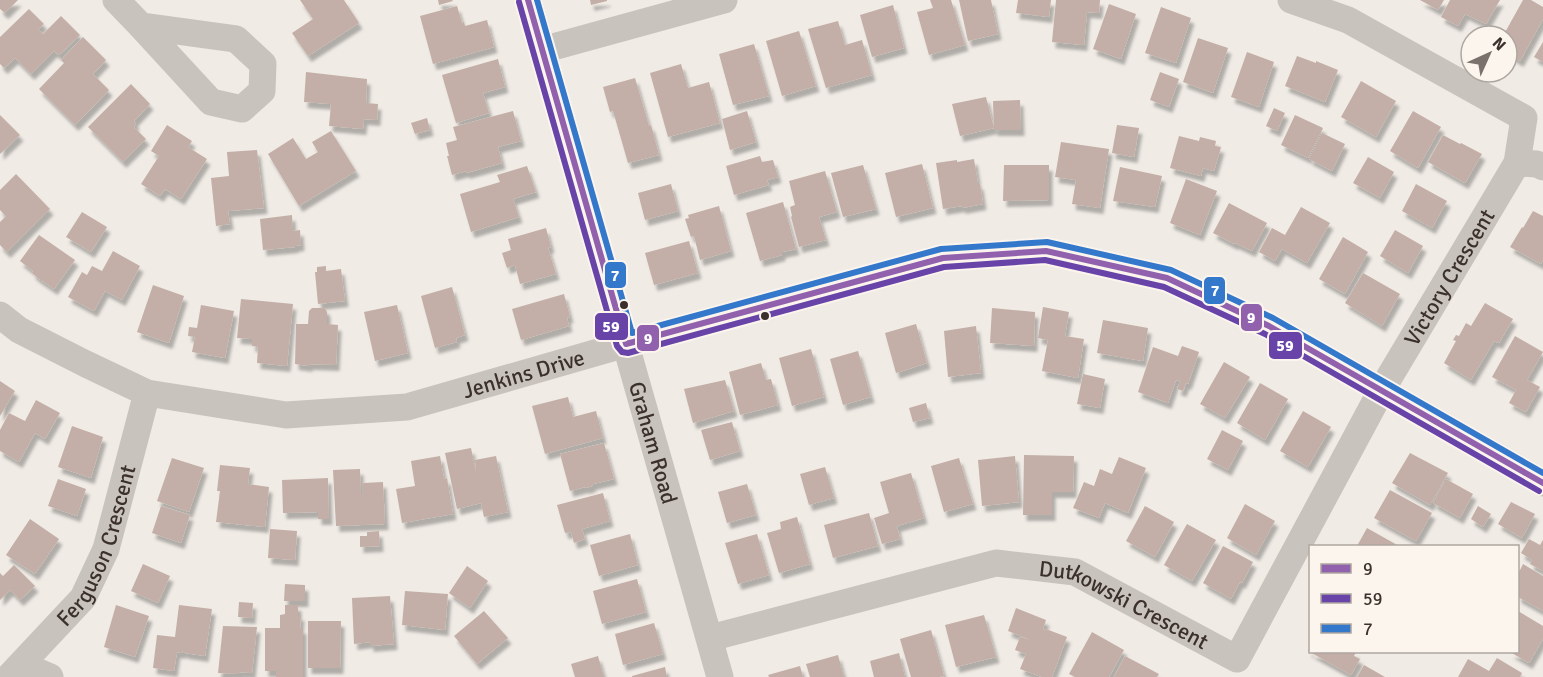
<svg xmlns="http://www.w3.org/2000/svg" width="1543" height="677" viewBox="0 0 1543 677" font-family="Signika,sans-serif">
<defs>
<filter id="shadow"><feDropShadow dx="3.5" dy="6" stdDeviation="1.5" flood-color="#0004"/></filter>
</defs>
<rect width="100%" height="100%" fill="#f0ebe5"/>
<!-- building -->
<path fill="#c3afa7" filter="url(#shadow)" d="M0,0H18L5,13L0,9Z
M300,0H344L359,23L308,56L292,33L313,19Z
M438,0H452L453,1L439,5Z
M590,0H607V1L591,5Z
M930,0H951L965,45L929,55L917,12L933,8Z
M959,0H991L998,34L968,41Z
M1018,0H1051L1049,17L1016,13Z
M1056,0H1100L1099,13L1087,12L1084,45L1052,42Z
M1420,0H1444L1438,10Z
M1450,0H1500L1486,24L1465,14L1458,26L1441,17Z
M1523,0H1531L1543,7V19L1520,61L1507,53V36H1503Z
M1109,4L1136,14L1121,59L1093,49Z
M893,5L904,48L872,57L860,15Z
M457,6L462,23L464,22L465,26L487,20L494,47L433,64L420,16Z
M1161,7L1191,18L1176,63L1145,53Z
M29,9L44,24L38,29L43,34L61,16L80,35L59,55L54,51L31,74L15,58L4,68L0,64V37Z
M838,21L845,45L862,40L872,75L826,88L808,29Z
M799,31L816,86L782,96L766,41Z
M83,37L106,60L93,74L109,90L75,125L39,89L64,63L61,60Z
M1198,38L1228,48L1213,93L1183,82Z
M1543,42V62L1534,57Z
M754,44L769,96L733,105L719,54Z
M1247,52L1274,62L1259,107L1231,97Z
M1297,56L1316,63V61L1338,70L1325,102L1285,86Z
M498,59L505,87L483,93L489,113L456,123L442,75Z
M681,64L688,88L709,82L720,123L668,137L650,73Z
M306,72L367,79L366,103L378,104L377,120L364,119L363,129L329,126L331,104L304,102Z
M1160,72L1179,79L1169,107L1150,100Z
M635,78L649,126L651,125L659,155L628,163L613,111L610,112L603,87Z
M1361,81L1396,101L1376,137L1341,117Z
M131,84L150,104L134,121L136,124L134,127L146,139L123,162L88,127Z
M986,97L994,128L960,136L952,104Z
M1020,100L1021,130H994L993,101Z
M1274,108L1285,113L1277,131L1266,126Z
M513,111L521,141L498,147L502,163L466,173V171L452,175L447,156H449L446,143L457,140L453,127Z
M747,111L756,142L730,150L722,119Z
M1413,111L1441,127L1418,168L1390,151Z
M0,115L20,135L0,154Z
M1295,115L1323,128L1308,158L1281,145Z
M427,118L430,130L415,134L411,123Z
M167,125L192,141L188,147L207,159L181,199L165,189L160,196L141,184L159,156L151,151Z
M1117,125L1139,128L1134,157L1112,153Z
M331,131L356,171L299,206L268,154L293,138L306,159L318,152L312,142Z
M1322,133L1345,144L1332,171L1309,159Z
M1443,135L1460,144L1461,143L1482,154L1465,183L1428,162Z
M1179,136L1199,141L1200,137L1216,141L1215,146L1221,147L1214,171L1203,168L1201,176L1170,168Z
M1061,142L1109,149L1100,208L1072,204L1076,180L1055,177Z
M257,150L264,208L228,211L230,224L216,226L211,178L229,176L227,152Z
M760,156L762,162L773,160L778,177L767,180L769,185L734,195L726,166Z
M1368,157L1394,172L1380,198L1353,183Z
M974,159L978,184H980L983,204L962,208V206L943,209L936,163L957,160V162Z
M922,164L933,208L896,217L885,173Z
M863,165L876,209L843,217L831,173Z
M1004,165H1049V200L1003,201Z
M527,166L536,192L513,199L519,217L471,232L460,194L500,182L497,175Z
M1120,167L1162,176L1155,207L1113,201Z
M825,171L837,212L819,217L826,240L799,247L791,217L792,216L790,207L795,205L789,181Z
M16,174L50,209L7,252L0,245V222L6,216L0,210V190Z
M1186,179L1217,191L1200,235L1170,223Z
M671,184L678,211L645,220L638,193Z
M1416,184L1447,201L1432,228L1402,211Z
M783,202L796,249L782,252V255L760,261L746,213Z
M1229,203L1267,223L1252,251L1235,243L1234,244L1213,233Z
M719,206L731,251L700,260L694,236L691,237L685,219L689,218L688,215Z
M1301,207L1330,223L1307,263L1282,249L1275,261L1259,252L1272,228L1285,235Z
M1533,211L1543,216V260L1541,264L1510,247L1522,227L1523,228Z
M82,212L107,227L91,252L66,237Z
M292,215L293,231L300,230L301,245L295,246V247L263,250L260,219Z
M546,228L551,247L548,248L556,274L520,284L515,265L507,268L502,253L511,250L508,239Z
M1395,230L1423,246L1408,273L1380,256Z
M39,235L75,260L54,289L38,278L32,273L33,271L20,261Z
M1343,237L1368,252L1345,294L1319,279Z
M689,241L698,273L654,285L645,253Z
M113,251L140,266L122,300L105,291L94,311L68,297L82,272L87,275L92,266L102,271Z
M326,266V271L341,269L345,301L318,304L315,272H317V267Z
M1363,273L1400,294L1382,326L1345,303Z
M153,285L184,296L169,343L137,332Z
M452,287L465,335L456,338L457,342L435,348L421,296Z
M564,294L570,317L567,318L569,326L521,340L512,309Z
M241,299L293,304L287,366L257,363L258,346H252V339L237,338Z
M1485,303L1513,319L1499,343L1494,341L1471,380L1444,363L1456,341L1453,340L1456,335L1459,336L1466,323L1471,326Z
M201,305L234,311L225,358L192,352L195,337L188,336L189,327L197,328Z
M397,305L408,353L375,361L364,312Z
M1043,307L1069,312L1065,336L1084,339L1078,378L1042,371L1048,340L1038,338Z
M312,308H325L327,312V324L338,325L336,365L309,364V366L295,364L296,324H308L309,311Z
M992,308L1035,312L1034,346L990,343Z
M1103,320L1148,328L1143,361L1097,353Z
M916,324L927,363L896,373L885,333Z
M976,326L981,373L948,377L944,331Z
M1515,336L1543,352L1527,380L1540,387L1526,412L1509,403L1516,390L1492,377Z
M1182,346L1199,352L1188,384L1186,383L1183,391L1177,389L1180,381L1176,380L1168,403L1138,392L1153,347L1178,356Z
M811,349L824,397L792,406L779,358Z
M858,351L871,397L843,405L830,359Z
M1224,362L1250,377L1225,418L1200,404Z
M761,363L766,380L771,379L778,405L740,415L729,372Z
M1083,374L1105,379L1100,408L1077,404Z
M725,380L734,411L693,423L684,389Z
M0,381L15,391L0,416Z
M1260,383L1288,399L1265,440L1237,423Z
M568,397L573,417L596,411L603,438L545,454L532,406Z
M36,400L60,413L45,439L35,433L19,462L0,451V430L9,413L25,421Z
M926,403L930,418L913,422L909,408Z
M1303,411L1331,427L1308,467L1280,451Z
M732,422L740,451L710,460L701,430Z
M72,426L103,437L91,478L58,467Z
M1222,430L1243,441L1228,470L1207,459Z
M604,443L614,479L593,484L592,486L586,488L585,487L570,491L560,454Z
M471,448L476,472L475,460L496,456L508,512L484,517L481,503L457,509L445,453Z
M1410,453L1448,473L1430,505L1392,483Z
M1024,455L1074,456L1073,492H1052V515H1023Z
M440,456L444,479L447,478L453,514L402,523L396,489L415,486L411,461Z
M1015,456L1019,502L982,506L978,460Z
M1119,457L1146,468L1128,513L1105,503L1099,518L1073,508L1084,482L1094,486L1100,469L1112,474Z
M172,458L204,468L189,512L157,501Z
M959,458L973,504L944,512L931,466Z
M220,465L250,468L248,484L269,487L265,527L216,522L220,491H217Z
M825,467L834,498L809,505L800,474Z
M360,469L361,494H363V483L383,482L385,524L336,526L333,470Z
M911,473L924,518L897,526L900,539L882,544L874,518L889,513L880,482Z
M328,478L329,519H318V512L283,513L282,480Z
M58,479L86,489L77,516L48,506Z
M1446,479L1473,494L1460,518L1433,503Z
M747,484L756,515L727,523L718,492Z
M1390,490L1432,513L1416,541L1374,518Z
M603,493L610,521L582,529L585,539L574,543L571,532L565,533L557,505Z
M1511,502L1535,514L1522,538L1498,524Z
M1245,504L1275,521L1256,555L1227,538Z
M161,506L190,515L181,543L152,533Z
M1145,506L1174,522L1155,557L1126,541Z
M1478,506L1491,514L1483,527L1471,519Z
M869,513L878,546L833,558L824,525Z
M797,517L810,564L779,573L767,533L781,529L780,522Z
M30,519L59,539L35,574L6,555Z
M1187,524L1216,540L1192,581L1164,565Z
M1367,528L1399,546H1357Z
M270,529L297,531L295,560L268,558Z
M379,531L380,546L360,547V536H367V532Z
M630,534L638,565L599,576L590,545Z
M757,534L769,575L738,584L725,543Z
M1529,539L1540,545L1543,540V571L1530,564L1532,560L1521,553Z
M1223,546L1253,562L1242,583L1240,582L1231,599L1203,583Z
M143,564L170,576L158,603L131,591Z
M1523,564L1543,576V611L1518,597V574Z
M14,565L35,586L20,600L10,590L0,600V573L3,576Z
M467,566L488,581L470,608L449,593Z
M637,579L646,612L602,624L593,591Z
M285,584L305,585V601H284Z
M405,591L448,594L445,630L402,625Z
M390,596L394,644L370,646V642L354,644L352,598Z
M239,602L253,603L252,618L238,617Z
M116,605L149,616L135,657L104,647Z
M179,605L212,609L205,656L185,653L183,651L182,653L177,652L174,671L153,668L157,635L175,637Z
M285,605H298V615H301L300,628H303V677H276V671H265V628H280V615L285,614Z
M1016,608L1046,620L1043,629L1046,630V629L1067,637L1052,677H1042L1020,669L1026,654L1015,650L1020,637L1031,640L1008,631Z
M484,611L508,638L477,664L454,636Z
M1518,611L1543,626V639L1529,663L1510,652H1518Z
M984,615L996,657L956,667L945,625Z
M308,621H341L340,668H308Z
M654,623L663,654L623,665L615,634Z
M223,626L257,627L252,673L239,672V674L218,673Z
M931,630L944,676L939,677H911L900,639Z
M1092,632L1124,650L1109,677H1075L1069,674Z
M1310,647V652H1356L1354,656L1360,659L1351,675L1308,651Z
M899,653L905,677H874L870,661Z
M838,655L844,677H810L806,664Z
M598,656L604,677H575L571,664Z
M1125,656L1159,674L1157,677H1114Z
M1497,658L1522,673L1520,677H1458L1468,659L1489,671Z
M1364,665L1385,677H1357Z
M800,666L803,677H769L768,675Z
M665,667L667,677H632V676Z"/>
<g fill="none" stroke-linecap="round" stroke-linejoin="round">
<!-- street -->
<g stroke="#c9c3be" stroke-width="27">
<path d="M116,0L141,26L211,102L242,109L262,91L263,64L236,39L141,26"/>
<path id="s1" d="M528,0L720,677"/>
<path d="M542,50L724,0"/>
<path d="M1517,163L1537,164L1543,167"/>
<path id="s2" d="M0,315L19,330L86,364L147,393L286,415L407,407L626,344L943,258L1046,251L1167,278L1269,326L1543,483"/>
<path id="s3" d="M710,638L996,563L1075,572L1237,659L1381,391L1517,163L1524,118L1348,20L1291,0"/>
<path d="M22,665L50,677"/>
<path id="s4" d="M9,677L83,598L106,549L147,393"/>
</g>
<defs>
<path id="bus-1" d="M528,0L626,344L943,258L1046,251L1167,278L1269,326L1543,483"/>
<path id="bus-2" d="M519,2L617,346L622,352L628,353L944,267L1045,260L1164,287L1265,334L1539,491"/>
<path id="bus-3" d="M537,0L632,333L941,249L1047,242L1171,270L1273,318L1543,473"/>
</defs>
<!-- bus-1 casing -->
<use href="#bus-1" stroke="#fbf5ee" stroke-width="10"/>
<!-- bus-2 casing -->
<use href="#bus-2" stroke="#fbf5ee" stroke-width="10"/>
<!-- bus-3 casing -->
<use href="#bus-3" stroke="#fbf5ee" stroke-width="10"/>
<!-- bus-1 -->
<use href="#bus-1" stroke="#9161ad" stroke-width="6"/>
<!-- bus-2 -->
<use href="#bus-2" stroke="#6843a8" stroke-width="6"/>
<!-- bus-3 -->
<use href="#bus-3" stroke="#3478cb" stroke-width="6"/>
</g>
<!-- markers -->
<g fill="#3b302b" stroke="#fbf5ee" stroke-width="2">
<circle cx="624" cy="305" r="5"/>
<circle cx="765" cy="316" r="5"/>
</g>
<g text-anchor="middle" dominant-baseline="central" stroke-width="5" stroke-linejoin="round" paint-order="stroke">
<!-- street labels -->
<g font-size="22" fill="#3b302b" stroke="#fbf5ee">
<text stroke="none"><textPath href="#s3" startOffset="996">Victory Crescent</textPath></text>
<text stroke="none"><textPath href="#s2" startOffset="550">Jenkins Drive</textPath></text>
<text stroke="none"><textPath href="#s1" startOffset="460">Graham Road</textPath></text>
<text stroke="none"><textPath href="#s4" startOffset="162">Ferguson Crescent</textPath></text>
<text stroke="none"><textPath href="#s3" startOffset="432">Dutkowski Crescent</textPath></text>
</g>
</g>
<g stroke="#fbf5ee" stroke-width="2">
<rect x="604" y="261" width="23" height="28" rx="6" fill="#3478cb"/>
<rect x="1203" y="276" width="23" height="29" rx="6" fill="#3478cb"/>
<rect x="1240" y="303" width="23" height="29" rx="6" fill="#9161ad"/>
<rect x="594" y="312" width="35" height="29" rx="6" fill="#6843a8"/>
<rect x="636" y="324" width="24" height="28" rx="6" fill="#9161ad"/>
<rect x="1268" y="331" width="35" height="29" rx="6" fill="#6843a8"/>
</g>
<g font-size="16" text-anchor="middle" font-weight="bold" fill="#fff">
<text x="615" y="281">7</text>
<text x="1215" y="296">7</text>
<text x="1251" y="323">9</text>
<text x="611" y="332">59</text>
<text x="648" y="344">9</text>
<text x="1285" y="351">59</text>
</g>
<!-- legend -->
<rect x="1309" y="545" width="210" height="108" fill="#fbf5ee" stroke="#aea6a0" stroke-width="1.5"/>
<rect x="1321" y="564" width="30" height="9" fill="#9161ad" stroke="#aea6a0" stroke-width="1.5"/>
<text x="1363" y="575" font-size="18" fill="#3b302b">9</text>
<rect x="1321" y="594" width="30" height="9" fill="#6843a8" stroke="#aea6a0" stroke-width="1.5"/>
<text x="1363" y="605" font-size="18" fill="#3b302b">59</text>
<rect x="1321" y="624" width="30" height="9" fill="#3478cb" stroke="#aea6a0" stroke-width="1.5"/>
<text x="1363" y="635" font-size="18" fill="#3b302b">7</text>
<!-- north arrow -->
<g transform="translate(1489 54) rotate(45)"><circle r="28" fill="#fbf5ee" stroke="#aea6a0" stroke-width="1.5"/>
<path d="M0-4.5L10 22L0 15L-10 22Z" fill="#7a716c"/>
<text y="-9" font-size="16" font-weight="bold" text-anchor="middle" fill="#3b302b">N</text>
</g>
</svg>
